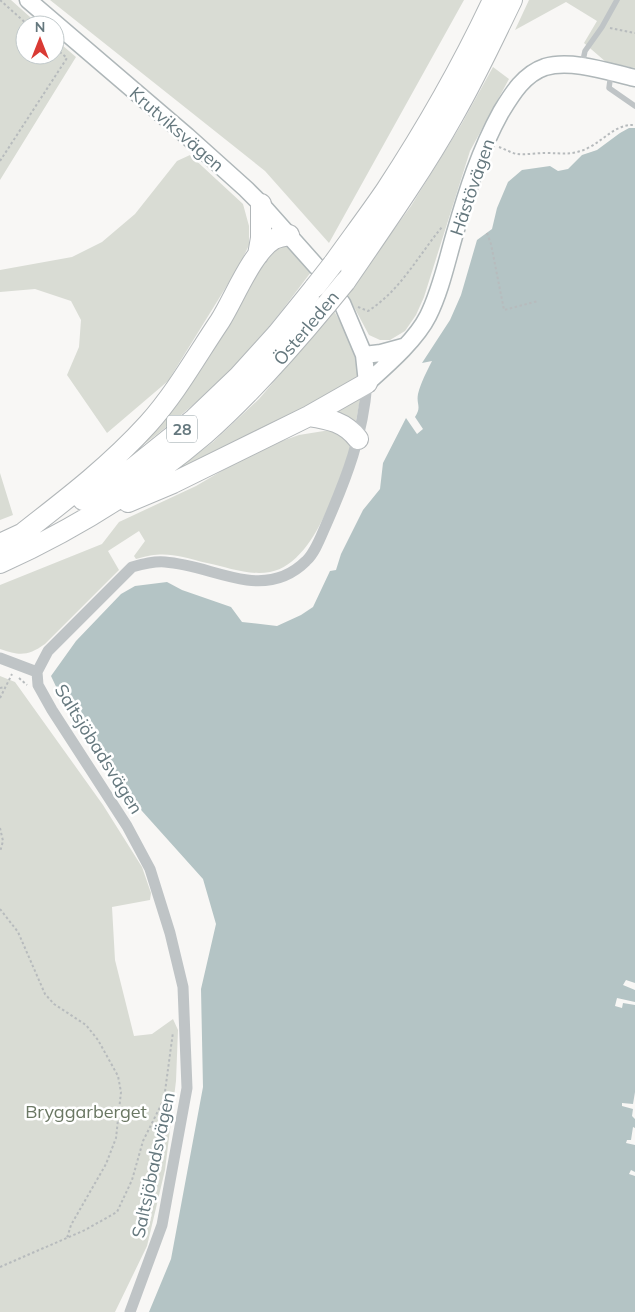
<svg xmlns="http://www.w3.org/2000/svg" width="635" height="1312" viewBox="0 0 635 1312" font-family="Mulish,sans-serif">
<rect width="100%" height="100%" fill="#f8f7f5"/>
<!-- green -->
<path fill="#d9dcd4" d="M0,0H11L39,25H25V55H55V39L76,57L0,180Z
M50,0H464L329,243L265,171Z
M529,0H635V68L606,62L584,43L597,21L566,2L515,30Z
M493,67L509,79L470,151L424,297L416,315L405,331L390,340H380L369,335L347,294L411,206L461,125Z
M190,155L243,204L249,226V245L239,266L168,381L107,433L67,375L79,347L81,320L71,301L35,289L0,292V270L72,257L102,242L135,214L177,161Z
M288,245L311,272C286,305 262,338 233,368C202,399 168,426 133,453L266,256L275,248Z
M334,311C342,324 361,361 357,375C357,377 355,379 353,382L297,413L171,474L213,442L259,399Z
M359,397L360,400L355,427L327,413Z
M330,430L350,440V449C337,486 314,564 270,572C249,576 227,567 207,563C178,556 165,550 136,559L134,556L145,541L139,531L108,551L119,570L45,644C28,656 20,656 0,649V585L102,544L119,522L196,486L259,449L299,435Z
M0,473L13,515L0,520Z
M0,676L15,682L103,805L142,867L151,893L150,900L112,907L115,960L134,1036L152,1034L173,1019L178,1030L176,1081L165,1170L147,1246L115,1312H0Z"/>
<!-- water -->
<path fill="#b4c4c5" d="M629,128H635V983L626,980L623,985L635,990V1002L617,998L615,1006L622,1008L623,1003L635,1005V1092L633,1104L622,1103V1106L633,1109L632,1116L635,1119V1128L633,1127L631,1140H627L626,1143L635,1145V1172L631,1170L629,1174L635,1176V1312H149L171,1259L203,1087L201,989L216,924L203,879L142,811L70,716L51,676L76,641L121,594L135,586L167,582L182,590L231,607L242,622L277,626L301,615L313,607L330,571L336,570L341,554L363,510L380,489L383,463L406,418L417,434L423,429L415,417C422,406 416,405 418,394C421,382 427,371 432,361L422,363L450,320L461,295L477,240L492,229L497,208L508,182L522,170L550,166L558,171L568,169L582,155L597,150L620,133Z"/>
<g fill="none" stroke-linecap="round" stroke-linejoin="round">
<defs>
<path id="secondary" d="M28,0L187,136L246,189L261,204L317,267
M342,303L364,355L367,383
M364,355L381,353L403,347
M367,383C387,365 416,340 428,316C441,290 447,260 455,233C467,191 480,150 501,112C512,94 524,74 545,67C571,59 609,72 635,78"/>
<path id="highway" d="M258,255L261,238V204
M333,264C350,240 369,215 386,190C426,129 462,66 493,0
M345,282C382,228 421,173 453,116C475,78 493,39 512,0
M309,416C329,419 345,422 358,439
M83,500L133,468L194,419L239,376L277,334L315,287
M128,502L173,483L309,416L367,383
M19,536C64,501 109,467 148,424C176,393 197,355 220,321C234,299 252,252 274,239C279,237 284,236 289,235
M0,544L30,530
M0,563C73,530 144,486 205,434C250,394 289,350 327,304"/>
</defs>
<!-- secondary casing -->
<use href="#secondary" stroke="#afb7b9" stroke-width="19"/>
<!-- highway casing -->
<use href="#highway" stroke="#b2b7b9" stroke-width="22"/>
<!-- path -->
<path stroke="#b7bbbd" stroke-width="2" stroke-dasharray="2.5 2.5" stroke-linecap="butt" d="M0,0L28,25
M610,28L635,33
M499,147C505,149 511,153 517,154C526,155 536,153 545,153C563,153 573,156 590,147C606,138 616,124 635,125
M0,161L67,58L55,48
M487,233L491,244L504,310L538,301
M358,307L368,311C400,291 418,256 442,227
M19,678L27,685
M0,688L5,687
M0,698L12,674
M0,828L3,841L0,852
M0,909L18,932L45,994L54,1004L86,1025L98,1040L118,1076L121,1092L116,1138L106,1164L71,1225L67,1238
M0,1267L85,1230L117,1212L132,1180L143,1141L164,1099L173,1032"/>
<!-- lane -->
<path stroke="#bfc4c6" stroke-width="5.5" d="M582,65L585,51L602,27L617,0
M611,73L609,88L635,106"/>
<!-- street -->
<path stroke="#bfc4c6" stroke-width="11" d="M0,658L37,672
M130,1312L162,1225L187,1088L183,987L170,933L150,869L127,826L52,710L38,685L37,672L48,651L132,567C143,564 154,561 165,562C193,564 219,576 247,580C270,583 290,577 306,561C315,553 321,536 326,525C347,477 363,435 367,383"/>
<!-- secondary -->
<use href="#secondary" stroke="#fff" stroke-width="16"/>
<!-- highway -->
<use href="#highway" stroke="#fff" stroke-width="20"/>
<defs>
<path id="highway-bridge" d="M315,287L333,264
M327,304L345,282"/>
</defs>
<!-- highway-bridge casing -->
<use href="#highway-bridge" stroke="#b2b7b9" stroke-width="22" stroke-linecap="butt"/>
<!-- highway-bridge -->
<use href="#highway-bridge" stroke="#fff" stroke-width="20"/>
</g>
<g text-anchor="middle" dominant-baseline="central" stroke-width="5" stroke-linejoin="round" paint-order="stroke">
<!-- shield labels -->
<rect fill="#fff" stroke="#93a0a5" stroke-width="1" x="167" y="415.5" width="30" height="27" rx="4"/>
<g font-size="16" font-weight="bold" fill="#65787e">
<text x="182" y="429">28</text>
</g>
<!-- street labels -->
<g font-size="18" fill="#65787e" stroke="#fff">
<text transform="translate(177 129) rotate(41)">Krutviksvägen</text>
<text transform="translate(472 187) rotate(-71)">Hästövägen</text>
<text transform="translate(306 328) rotate(-50)">Österleden</text>
<text transform="translate(99 749) rotate(58)">Saltsjöbadsvägen</text>
<text transform="translate(153 1165) rotate(-78)">Saltsjöbadsvägen</text>
</g>
<!-- park labels -->
<g font-size="18" fill="#6a7763" stroke="#fff">
<text x="86" y="1111">Bryggarberget</text>
</g>
</g>
<!-- north arrow -->
<g transform="translate(40 40)"><circle r="24" fill="#ffffff" stroke="#c1c9cb"/>
<path d="M0-4L9 19L0 12L-9 19Z" fill="#d93a34"/>
<text y="-8" font-size="14" font-weight="bold" text-anchor="middle" fill="#65787e">N</text>
</g>
</svg>
